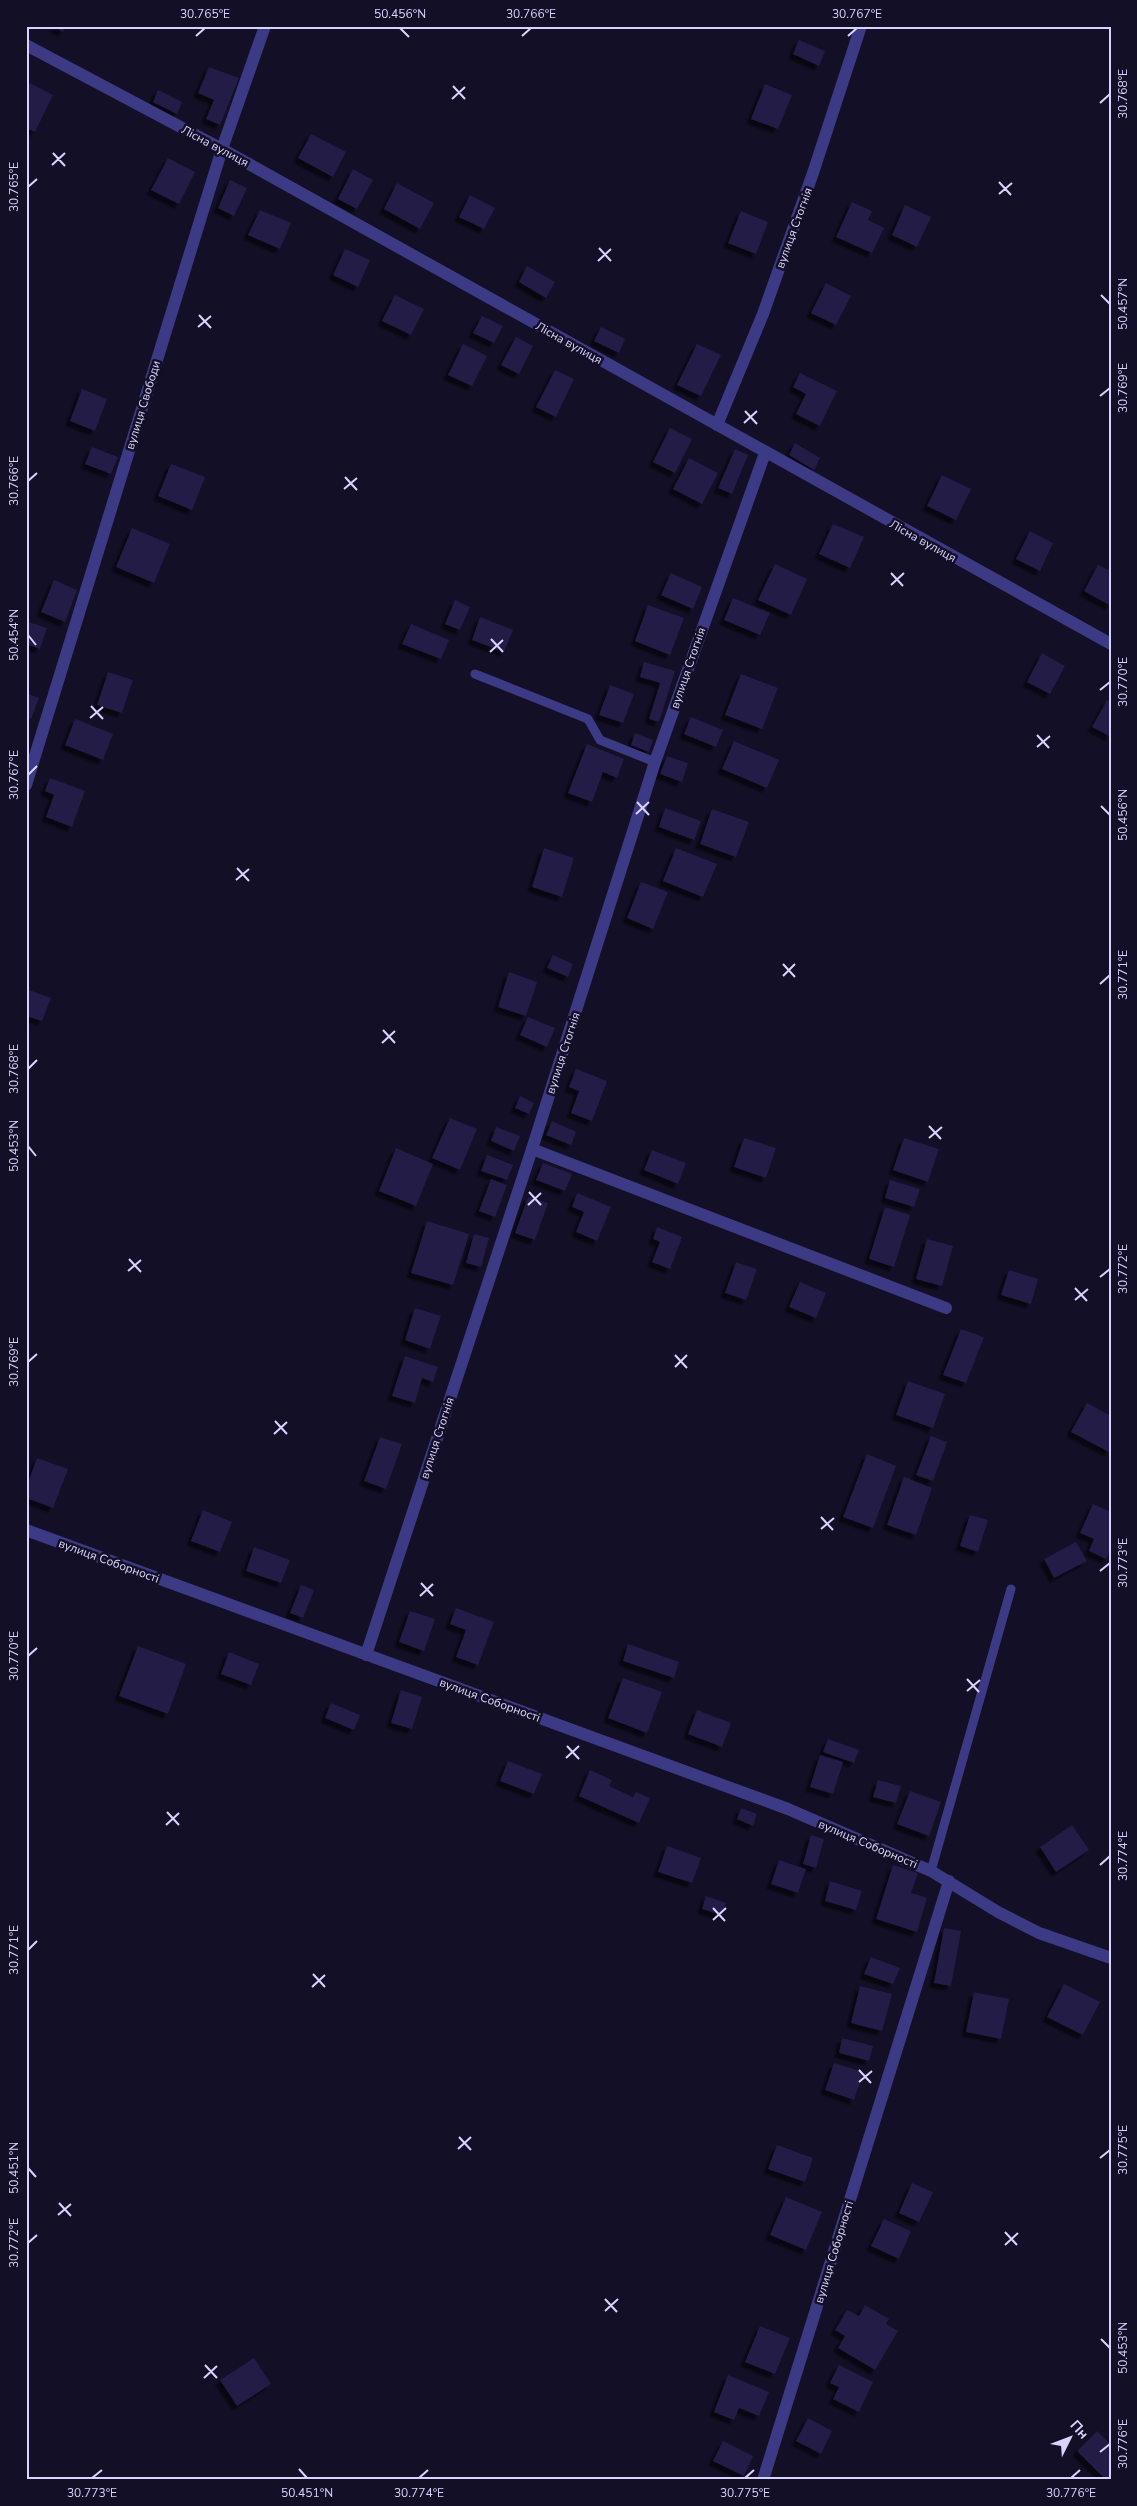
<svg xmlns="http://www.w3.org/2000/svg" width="1137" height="2506" viewBox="0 0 1137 2506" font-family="'Nunito Sans',sans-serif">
<defs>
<filter id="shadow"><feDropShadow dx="-4.5" dy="4.5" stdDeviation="1" flood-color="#0009"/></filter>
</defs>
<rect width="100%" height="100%" fill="#130f26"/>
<!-- building -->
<path fill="#241b47" filter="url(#shadow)" d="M52,26H66L63,32Z
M799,40L825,51L819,66L793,54Z
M209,67L239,78L220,125L206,119L214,100L198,93Z
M30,83L53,95L35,132L26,128V90Z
M765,84L792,95L778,129L751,119Z
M158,90L182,102L177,114L153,102Z
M311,134L346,152L333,177L298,158Z
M168,158L195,172L179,204L151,190Z
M353,169L373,180L357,209L338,199Z
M230,180L247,188L234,216L218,208Z
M397,183L434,203L420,229L384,209Z
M470,195L495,208L484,229L459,217Z
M852,202L872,211L868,220L884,228L872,253L836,237Z
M905,205L931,217L917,247L892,235Z
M260,210L291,223L280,249L248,235Z
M741,211L768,222L756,254L728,243Z
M345,249L370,260L358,287L333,275Z
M527,266L555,282L546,298L519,282Z
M826,283L851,296L836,325L811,313Z
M395,295L424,309L411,335L382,321Z
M482,316L503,326L494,343L473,333Z
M601,327L625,339L619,353L594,341Z
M516,337L533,346L519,374L501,365Z
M463,344L487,356L472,386L448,375Z
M697,344L721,355L701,396L677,385Z
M555,370L574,379L556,417L536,407Z
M800,373L837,391L820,426L796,414L806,394L793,387Z
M82,389L107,399L95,431L70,421Z
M670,428L692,439L675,473L653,462Z
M795,443L820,458L814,470L789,455Z
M92,447L118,457L111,474L85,464Z
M735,449L748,455L732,494L718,488Z
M689,458L718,473L702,504L673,489Z
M171,464L205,477L192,510L158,496Z
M942,475L971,489L956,520L927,506Z
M833,524L864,537L850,568L819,554Z
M132,528L170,544L154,583L116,567Z
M1030,531L1053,543L1040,571L1016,559Z
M775,564L807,579L791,615L758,600Z
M1098,565L1111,571V606L1084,591Z
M671,573L702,587L693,609L661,595Z
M54,580L77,590L65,622L41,612Z
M733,598L770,613L760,635L724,620Z
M455,600L470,607L460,630L445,624Z
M648,605L684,618L670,655L635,641Z
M480,617L513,630L504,652L472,640Z
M26,621L47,628L40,649L26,644Z
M411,624L449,640L441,659L402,644Z
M1042,653L1065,666L1050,694L1027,682Z
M644,662L675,671L659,722L649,719L660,683L640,677Z
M108,672L133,680L122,713L97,705Z
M741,674L778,688L762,729L725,715Z
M610,685L634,694L623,723L599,715Z
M26,693L39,698L31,719L26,717Z
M1107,700L1111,702V737L1092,727Z
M691,717L723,730L716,747L684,734Z
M75,719L113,734L103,760L65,745Z
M635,733L653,740L649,752L631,745Z
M734,741L779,760L767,788L722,769Z
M587,744L624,759L617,778L603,772L592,802L568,793Z
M667,756L688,763L682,782L660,774Z
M50,778L85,791L72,827L46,817L54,795L45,791Z
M665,808L701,821L694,840L659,827Z
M712,809L749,822L736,857L700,844Z
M544,848L574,858L562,897L532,887Z
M676,848L717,864L703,897L663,881Z
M641,882L668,892L653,929L627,918Z
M553,955L573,964L568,977L547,968Z
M509,972L537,982L526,1016L498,1007Z
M26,989L51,998L42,1021L26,1016Z
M528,1017L555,1028L547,1047L520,1035Z
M576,1069L607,1081L592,1121L571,1113L579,1091L569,1087Z
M520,1096L534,1103L529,1114L515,1108Z
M450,1118L477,1129L460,1170L432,1158Z
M552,1121L576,1132L571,1145L546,1135Z
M496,1127L520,1136L514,1151L491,1141Z
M744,1138L776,1148L766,1178L734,1167Z
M904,1138L939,1149L928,1182L893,1170Z
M396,1148L433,1164L416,1206L379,1191Z
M652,1150L686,1163L678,1184L644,1170Z
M487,1155L513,1165L507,1180L481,1171Z
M543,1163L572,1174L565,1191L536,1180Z
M491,1179L507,1185L495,1217L479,1211Z
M890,1180L920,1189L914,1207L885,1198Z
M577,1193L611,1207L597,1241L576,1232L584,1212L572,1207Z
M528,1197L548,1203L535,1240L515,1233Z
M885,1207L910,1215L894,1267L869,1259Z
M427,1221L469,1234L453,1285L411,1273Z
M657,1227L682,1237L670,1269L652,1262L660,1242L653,1239Z
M474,1234L489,1238L481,1267L466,1263Z
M927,1239L953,1246L942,1286L916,1279Z
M736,1262L757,1269L746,1300L725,1293Z
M1009,1270L1038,1279L1031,1304L1001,1295Z
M800,1282L826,1293L816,1318L789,1307Z
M415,1308L441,1316L430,1349L405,1340Z
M961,1329L984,1337L966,1383L943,1375Z
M405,1356L438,1367L433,1382L422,1378L415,1403L392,1396Z
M908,1381L945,1394L933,1428L896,1415Z
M1087,1403L1111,1416V1448L1109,1452L1071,1432Z
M931,1436L947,1442L933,1481L916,1475Z
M380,1437L402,1444L386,1489L364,1481Z
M867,1454L896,1466L873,1528L843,1517Z
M37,1458L68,1469L53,1508L26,1498V1488Z
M904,1477L932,1488L916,1535L887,1525Z
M1093,1504L1111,1512V1549L1106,1559L1089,1551L1094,1539L1080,1533Z
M203,1510L232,1522L220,1552L191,1541Z
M970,1515L988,1520L978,1552L960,1546Z
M1076,1542L1087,1561L1054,1578L1044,1559Z
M254,1547L290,1560L281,1583L246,1571Z
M301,1585L314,1590L303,1618L290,1613Z
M456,1608L494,1622L478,1665L456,1657L466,1630L450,1624Z
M410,1611L435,1619L424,1651L399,1642Z
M628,1644L679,1662L674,1678L623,1661Z
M138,1646L186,1664L168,1714L119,1696Z
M229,1652L259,1664L251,1685L221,1674Z
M623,1678L662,1692L647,1733L608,1718Z
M401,1690L422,1697L412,1729L391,1723Z
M331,1703L360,1715L354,1730L325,1718Z
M697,1710L731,1723L722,1747L688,1734Z
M828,1739L859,1750L854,1763L823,1752Z
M820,1755L843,1762L833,1794L810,1787Z
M508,1761L542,1774L534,1794L500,1781Z
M590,1770L612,1780L609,1786L633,1797L636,1792L650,1798L639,1823L579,1796Z
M878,1780L901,1786L896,1803L873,1797Z
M910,1791L941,1802L929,1836L897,1824Z
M741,1808L757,1814L753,1826L737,1819Z
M1072,1825L1089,1850L1056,1872L1040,1847Z
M811,1835L824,1839L816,1868L803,1864Z
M667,1846L701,1858L692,1883L658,1872Z
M779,1860L806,1869L798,1893L771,1884Z
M893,1865L918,1873L911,1893L927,1898L917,1932L876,1919Z
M830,1881L862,1891L856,1910L825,1901Z
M706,1896L726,1903L721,1915L702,1909Z
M944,1928L961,1931L951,1986L934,1983Z
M871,1957L900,1968L893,1984L864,1974Z
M1064,1984L1100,2002L1083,2035L1047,2017Z
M860,1986L892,1994L882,2031L851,2023Z
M974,1992L1009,1999L1001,2039L966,2032Z
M842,2038L873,2046L869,2061L839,2053Z
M834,2063L863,2072L854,2100L825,2090Z
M777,2145L813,2158L805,2182L768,2169Z
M912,2183L933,2192L919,2222L899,2213Z
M786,2197L822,2212L806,2250L770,2235Z
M884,2219L911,2231L899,2259L871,2246Z
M865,2305L889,2319L886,2324L898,2331L875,2370L838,2348L845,2336L835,2330L847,2310L859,2316Z
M760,2326L790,2338L775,2374L745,2362Z
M254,2358L271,2384L237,2406L220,2380Z
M839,2365L873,2382L859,2412L833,2399L839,2387L830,2383Z
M728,2375L769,2392L759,2416L739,2408L734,2420L714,2412Z
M808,2418L832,2431L821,2454L796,2441Z
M1097,2431L1111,2445V2480H1106L1077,2451Z
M723,2441L753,2456L744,2476L713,2461Z"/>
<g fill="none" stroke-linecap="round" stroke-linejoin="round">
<!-- lane -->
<path stroke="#3d3a85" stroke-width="9" d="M475,674L588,719L600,740L655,762
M931,1871L1011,1589"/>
<!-- street -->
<path stroke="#3d3a85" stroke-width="12" d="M26,45L222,149L1111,644
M717,425L763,314L813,173L861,26
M26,785L222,149L265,26
M532,1149L946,1308
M26,1530L788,1809L931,1871L998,1912L1039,1933L1111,1958
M366,1655L532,1149L655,762L765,453
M763,2480L949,1881"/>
</g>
<!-- ticks -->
<path fill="none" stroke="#d9d4ff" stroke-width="2" d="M400,28L409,37M196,36L205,28M522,36L531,28M848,36L857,28M453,86L465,99M452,99L465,87M1100,103L1110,94M53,153L65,166M52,165L65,153M999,182L1011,195M28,187L37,179M999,194L1012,183M599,248L611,261M598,261L611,249M1101,295L1110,304M199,315L211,328M198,327L211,316M1100,396L1110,388M745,411L757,424M744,423L757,411M345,477L357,490M28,481L37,473M344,489L357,478M891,573L903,586M891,585L904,573M28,635L36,645M491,639L503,652M490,652L503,640M1100,690L1110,682M91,706L103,719M90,718L103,707M1037,735L1049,748M1037,747L1050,736M28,775L37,766M637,802L649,815M1101,806L1110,815M636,814L649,802M237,868L249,881M236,880L249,869M783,964L795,977M783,976L795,964M1100,984L1110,975M383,1030L395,1043M382,1043L395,1031M28,1069L37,1060M929,1126L941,1139M929,1138L942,1127M28,1146L36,1156M529,1192L541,1205M528,1205L541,1193M129,1259L141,1272M128,1271L141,1260M1100,1277L1110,1269M1075,1288L1087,1301M1075,1300L1088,1289M675,1355L687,1368M28,1362L37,1354M675,1367L687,1355M275,1421L287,1434M274,1434L287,1422M821,1517L833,1530M821,1529L834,1518M1100,1571L1110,1563M421,1583L433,1596M420,1596L433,1584M28,1656L37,1648M967,1679L979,1692M967,1691L980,1680M567,1746L579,1759M566,1758L579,1746M167,1812L179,1825M166,1825L179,1813M1100,1865L1110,1856M713,1908L725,1921M713,1920L726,1908M28,1950L37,1941M313,1974L325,1987M312,1987L325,1975M859,2070L871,2083M859,2082L872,2071M459,2137L471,2150M458,2149L471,2137M1100,2158L1110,2150M28,2168L36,2177M59,2203L71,2216M58,2215L71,2204M1005,2232L1017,2245M28,2243L37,2235M1005,2245L1018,2233M605,2299L617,2312M605,2311L618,2299M1101,2339L1110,2348M205,2365L217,2378M204,2378L217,2366M1100,2452L1110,2444M299,2469L307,2478M92,2478L102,2470M419,2478L428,2470M745,2478L754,2470M1071,2478L1080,2470"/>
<g text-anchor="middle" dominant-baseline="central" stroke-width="5" stroke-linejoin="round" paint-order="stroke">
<!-- street labels -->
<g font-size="12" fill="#d9d4ff" stroke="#130f26">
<text transform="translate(215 146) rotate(28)">Лісна вулиця</text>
<text transform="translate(794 228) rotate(-70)">вулиця Стогнія</text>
<text transform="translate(569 343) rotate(29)">Лісна вулиця</text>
<text transform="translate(143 405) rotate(-73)">вулиця Свободи</text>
<text transform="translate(923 541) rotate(29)">Лісна вулиця</text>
<text transform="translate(688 668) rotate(-71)">вулиця Стогнія</text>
<text transform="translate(563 1053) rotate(-72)">вулиця Стогнія</text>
<text transform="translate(437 1438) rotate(-72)">вулиця Стогнія</text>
<text transform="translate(109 1561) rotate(20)">вулиця Соборності</text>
<text transform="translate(490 1700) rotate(20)">вулиця Соборності</text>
<text transform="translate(868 1844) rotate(23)">вулиця Соборності</text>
<text transform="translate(834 2252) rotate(-73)">вулиця Соборності</text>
</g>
</g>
<!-- border -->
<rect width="1137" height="2506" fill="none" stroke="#130f26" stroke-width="55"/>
<!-- north arrow -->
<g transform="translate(1070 2438) rotate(48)" stroke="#130f26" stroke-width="4" paint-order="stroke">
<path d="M0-4L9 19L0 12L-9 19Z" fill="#d9d4ff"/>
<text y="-8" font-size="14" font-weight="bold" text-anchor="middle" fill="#d9d4ff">Пн</text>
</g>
<rect x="28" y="28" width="1082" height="2450" fill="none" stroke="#d9d4ff" stroke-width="2"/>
<g font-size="12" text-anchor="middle" fill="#d9d4ff">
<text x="205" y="18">30.765°E</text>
<text x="400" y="18">50.456°N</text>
<text x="531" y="18">30.766°E</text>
<text x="857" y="18">30.767°E</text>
<text transform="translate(1123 94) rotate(-90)" y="4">30.768°E</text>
<text transform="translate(14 187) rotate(-90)" y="4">30.765°E</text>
<text transform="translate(1123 304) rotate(-90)" y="4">50.457°N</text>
<text transform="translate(1123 388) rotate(-90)" y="4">30.769°E</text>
<text transform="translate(14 481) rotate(-90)" y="4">30.766°E</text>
<text transform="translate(14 635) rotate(-90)" y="4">50.454°N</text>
<text transform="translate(1123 682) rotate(-90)" y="4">30.770°E</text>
<text transform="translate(14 775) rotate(-90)" y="4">30.767°E</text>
<text transform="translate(1123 815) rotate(-90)" y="4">50.456°N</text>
<text transform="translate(1123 975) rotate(-90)" y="4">30.771°E</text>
<text transform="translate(14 1069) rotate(-90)" y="4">30.768°E</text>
<text transform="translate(14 1146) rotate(-90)" y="4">50.453°N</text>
<text transform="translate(1123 1269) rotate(-90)" y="4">30.772°E</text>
<text transform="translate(14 1362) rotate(-90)" y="4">30.769°E</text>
<text transform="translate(1123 1563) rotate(-90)" y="4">30.773°E</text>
<text transform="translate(14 1656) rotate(-90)" y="4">30.770°E</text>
<text transform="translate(1123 1856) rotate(-90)" y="4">30.774°E</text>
<text transform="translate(14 1950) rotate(-90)" y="4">30.771°E</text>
<text transform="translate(1123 2150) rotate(-90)" y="4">30.775°E</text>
<text transform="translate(14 2168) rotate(-90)" y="4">50.451°N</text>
<text transform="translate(14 2243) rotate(-90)" y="4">30.772°E</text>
<text transform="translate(1123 2348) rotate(-90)" y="4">50.453°N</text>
<text transform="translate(1123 2444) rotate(-90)" y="4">30.776°E</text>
<text x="92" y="2497">30.773°E</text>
<text x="307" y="2497">50.451°N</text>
<text x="419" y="2497">30.774°E</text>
<text x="745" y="2497">30.775°E</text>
<text x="1071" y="2497">30.776°E</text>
</g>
</svg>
